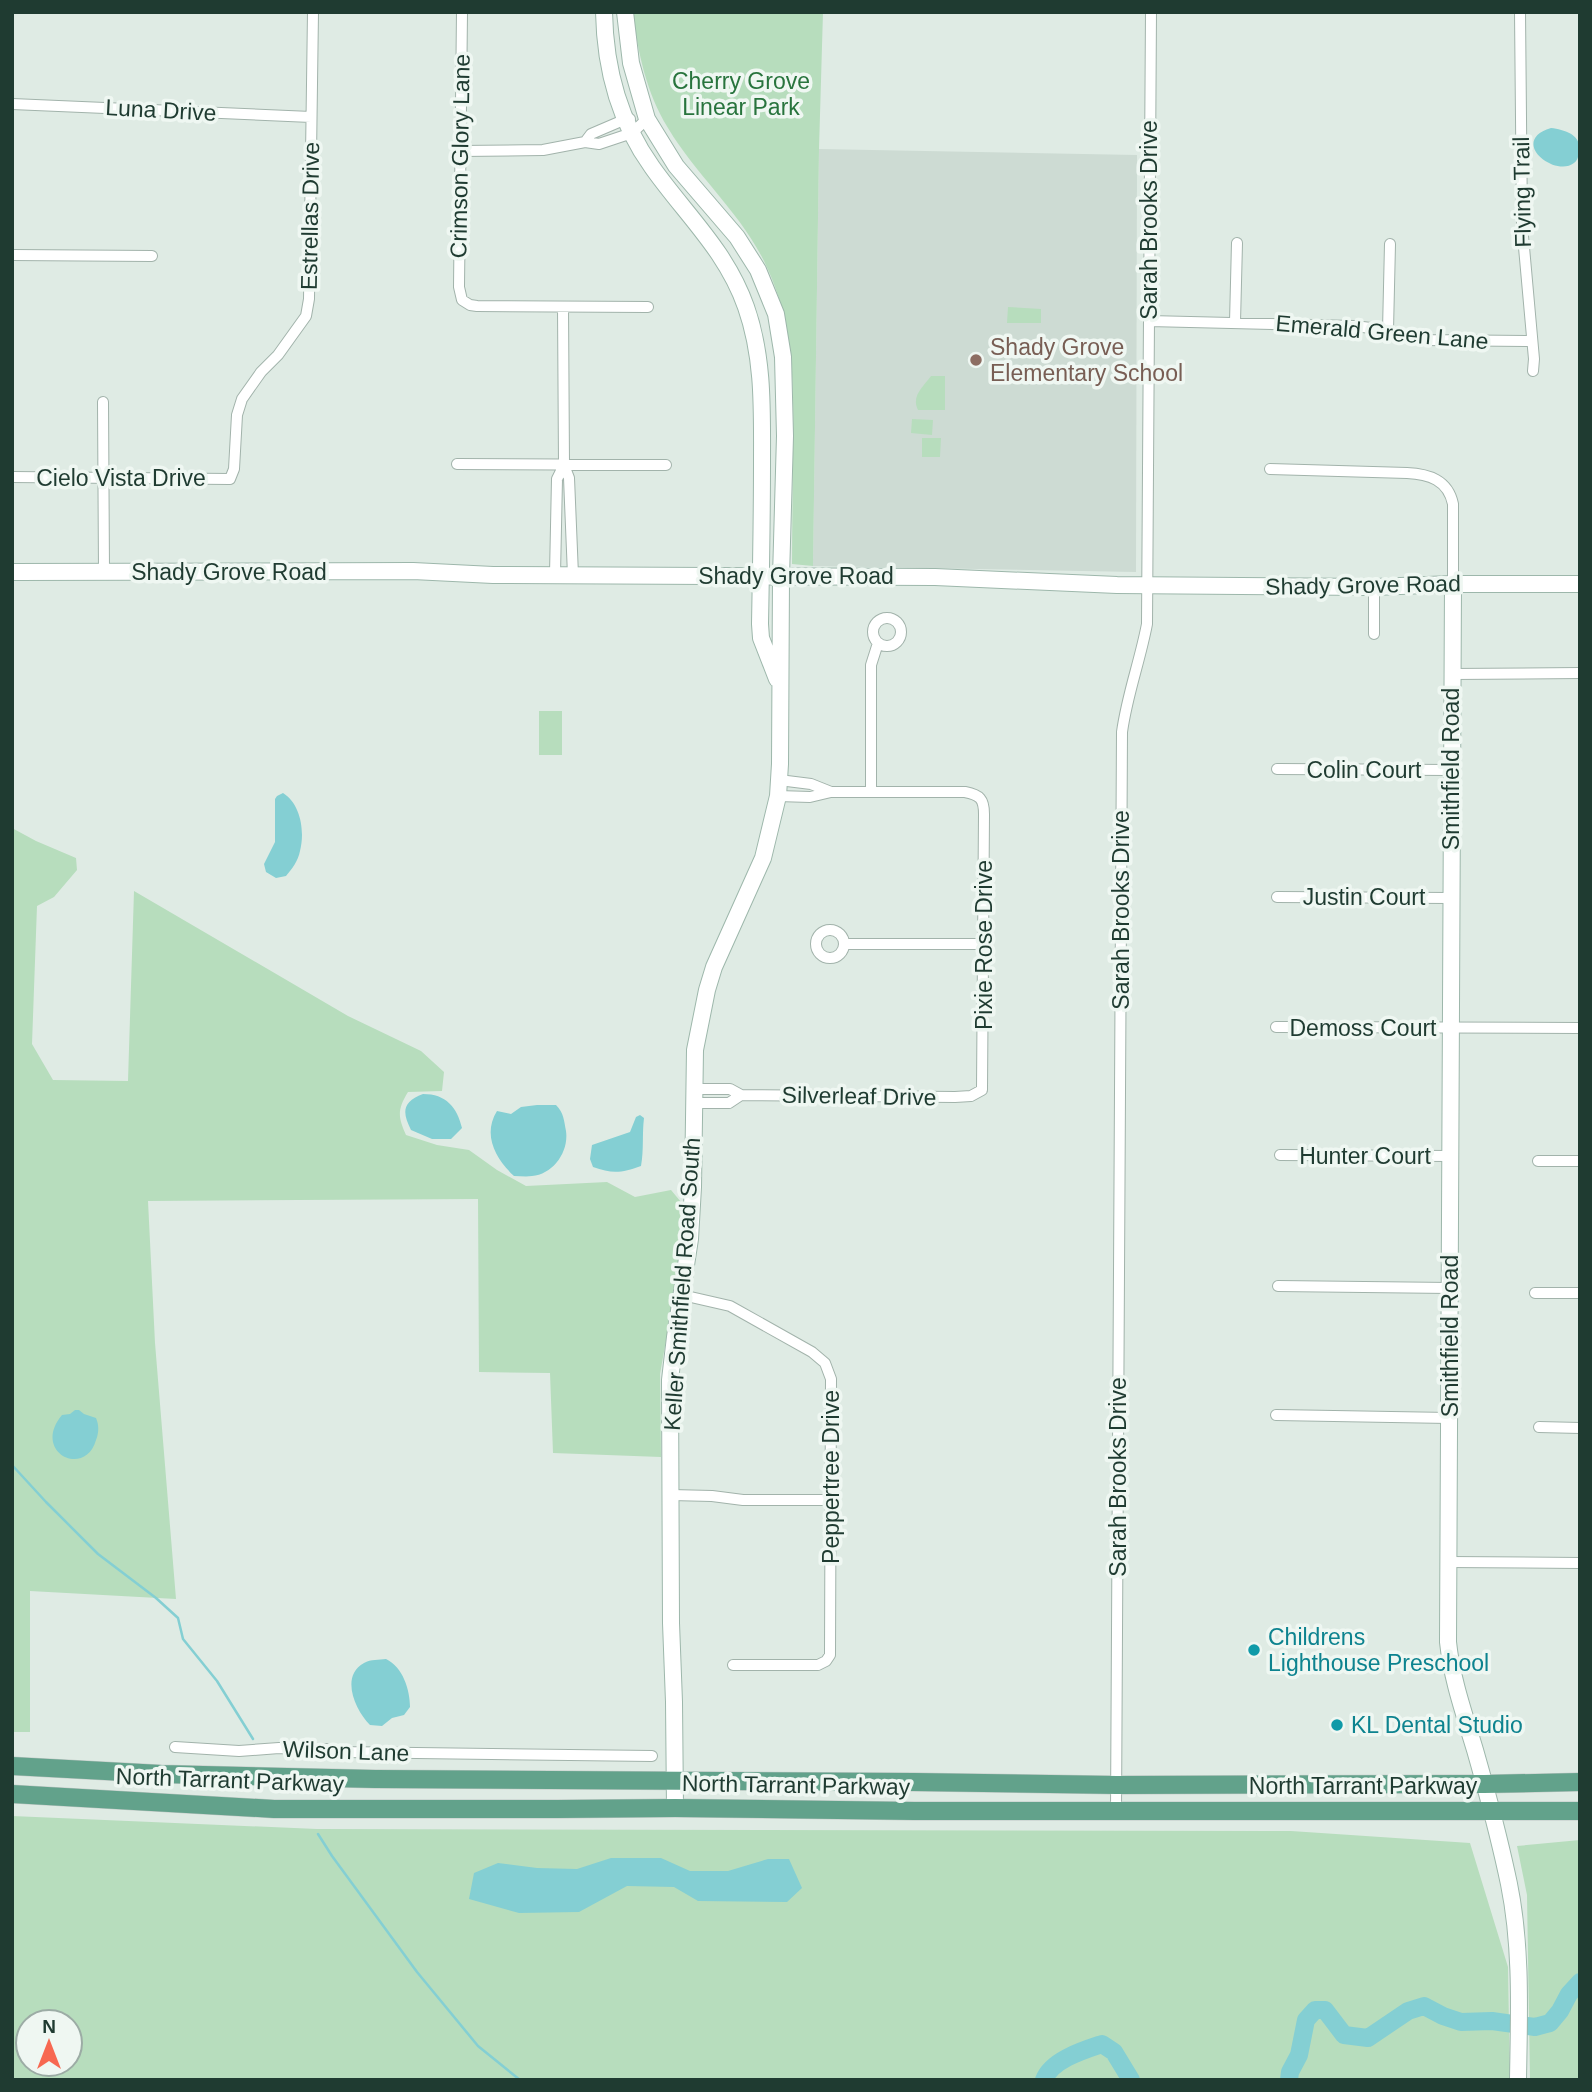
<svg xmlns="http://www.w3.org/2000/svg" width="1592" height="2092" viewBox="0 0 1592 2092" font-family="Helvetica,sans-serif">
<rect width="100%" height="100%" fill="#dfebe4"/>
<!-- built -->
<path fill="#cddbd3" d="M819,149L1137,155L1136,572L813,566Z"/>
<!-- green -->
<path fill="#b7ddbd" fill-rule="evenodd" d="M633,12H823L819,149L813,566L792,564C792,525 793,486 793,448C794,381 794,322 764,261C739,211 696,175 668,128C646,92 638,53 633,12Z
M1008,307L1041,309V323H1007Z
M931,376H945V410H918C911,396 923,387 931,376Z
M912,419L933,420L932,435L911,433Z
M922,438H941L940,457H922Z
M539,711H562V755H539Z
M12,828L36,841L76,858L77,870L54,897L37,906L32,1044L53,1080L128,1081L134,891L348,1016L421,1051L444,1072L442,1091L408,1092C397,1110 398,1117 406,1135L437,1145L469,1150L497,1170L526,1186L607,1182L635,1197L671,1190L681,1202L677,1279L660,1374L661,1457L553,1453L550,1373L479,1372L478,1199L148,1201L155,1343L176,1599L30,1591V1732H12Z
M12,1816L317,1829L1291,1831L1470,1843L1508,1967L1510,2080H12ZM28,2022H70V2064H28Z
M1580,1840V2080H1530L1527,1895L1517,1846Z"/>
<!-- water -->
<path fill="#84cfd3" d="M1551,128C1566,130 1583,135 1579,154C1578,157 1577,161 1574,163C1555,178 1508,141 1551,128Z
M283,793C301,804 305,832 300,851C298,861 292,869 286,876L276,878L266,872L264,864L275,842V799L277,796Z
M423,1094C446,1094 457,1107 462,1128L451,1139H432L411,1130C402,1112 402,1102 423,1094Z
M537,1105H556C564,1113 564,1121 566,1131C569,1152 553,1174 532,1176C526,1177 520,1176 514,1176C496,1159 482,1135 497,1111L511,1114L521,1107Z
M640,1115L644,1118C642,1134 644,1150 641,1166C622,1173 612,1174 593,1167L590,1159L592,1145L630,1132L636,1117Z
M75,1410H79L84,1414L96,1418C99,1425 99,1432 96,1440C85,1479 31,1452 62,1415L70,1414Z
M386,1659C403,1667 410,1690 410,1707L404,1715L392,1718L382,1726L370,1725C355,1710 340,1676 364,1663C371,1659 379,1660 386,1659Z
M611,1858H661L690,1871H728L768,1859H789L802,1888L787,1902L698,1901L674,1887L627,1886L579,1912L519,1913L469,1899L474,1873L498,1863L537,1868L577,1869Z"/>
<g fill="none" stroke-linecap="round" stroke-linejoin="round">
<!-- stream -->
<path stroke="#84cfd3" stroke-width="2.5" d="M12,1465L46,1502L98,1554L156,1598L178,1618L183,1639L217,1681L253,1739
M318,1834L332,1856L417,1972L478,2046L520,2080"/>
<!-- river -->
<path stroke="#84cfd3" stroke-width="18" d="M1044,2080C1051,2060 1084,2050 1102,2044L1114,2052L1131,2080
M1289,2080L1290,2072L1299,2055L1306,2020L1315,2010H1325L1344,2035L1368,2038L1408,2011L1424,2006L1443,2016L1461,2022L1492,2021L1535,2027L1550,2023L1560,2011L1569,1994L1580,1982"/>
<defs>
<path id="street" d="M462,12L459,287L462,300L470,305L477,306L648,307
M1520,12L1522,225L1534,359L1533,371
M12,104L311,117
M585,142L591,134L626,119H630
M460,151L543,150L585,142L599,144L632,133L647,119
M12,255L152,256
M563,307L564,465L569,478L573,575
M1149,321L1354,326L1388,330L1422,340L1532,341
M1235,322L1237,243
M1388,330L1390,244
M103,402L104,572
M457,464L666,465
M1270,469L1407,473C1429,474 1448,480 1453,504V584
M12,477L230,479L234,469L237,415L242,399L261,372L278,355L306,316L309,299L313,12
M555,574L557,479L564,465
M1374,587V634
M873 632a14 14 0 1 1 28 0a14 14 0 1 1-28 0Z
M1452,674L1580,673
M1277,769L1451,770
M779,780L811,784L831,792
M871,791V665L878,643
M1277,897L1450,898
M816 944a14 14 0 1 1 28 0a14 14 0 1 1-28 0Z
M844,944H985
M1276,1027L1580,1028
M694,1089H730L741,1095L955,1097L971,1096L982,1090L984,814C984,799 980,795 965,792H831L810,797L778,796
M694,1103H729L741,1095
M1280,1155L1450,1156
M1538,1161H1580
M1278,1286L1450,1288
M1535,1293H1580
M682,1295L730,1306L812,1352L825,1363L831,1379L830,1655L826,1661L818,1665H733
M1276,1415L1449,1418
M1539,1427L1580,1428
M671,1495L712,1496L743,1500H831
M1448,1562L1580,1563
M175,1747L239,1751L279,1748L325,1749L342,1752L652,1756
M1116,1811L1122,732C1127,695 1140,661 1147,624L1151,12"/>
<path id="secondary" d="M604,12C605,67 619,121 652,167C685,214 726,250 746,307C764,358 762,411 762,464C762,518 761,571 760,624L761,638L777,679
M625,12L631,63L647,119L676,166L737,237L758,270L776,314L783,357L785,436L781,577L780,764L778,796L763,858L714,967L707,990L695,1050L693,1187L690,1239L675,1337L670,1380L671,1623L674,1702L675,1808
M12,572L413,571L493,575L935,577L1117,585L1374,587L1453,584H1580
M1453,584L1448,1642C1452,1680 1464,1713 1475,1750C1487,1792 1500,1841 1509,1884C1522,1948 1519,2014 1518,2080"/>
<path id="primary" d="M12,1766L161,1774L375,1779L914,1782L1117,1785L1484,1784L1580,1782
M12,1794L274,1809H558L675,1808L914,1811H1580"/>
</defs>
<!-- street casing -->
<use href="#street" stroke="#a2b3ab" stroke-width="12"/>
<!-- secondary casing -->
<use href="#secondary" stroke="#9db7ab" stroke-width="18"/>
<!-- primary casing -->
<use href="#primary" stroke="#c0c8c5" stroke-width="19"/>
<!-- street -->
<use href="#street" stroke="#fff" stroke-width="10"/>
<!-- secondary -->
<use href="#secondary" stroke="#fff" stroke-width="16"/>
<!-- primary -->
<use href="#primary" stroke="#62a28b" stroke-width="18"/>
</g>
<!-- markers -->
<circle fill="#8d6e63" stroke="#eff7f2" stroke-width="2.5" cx="976" cy="360" r="7"/>
<g fill="#0f9aa8" stroke="#eff7f2" stroke-width="2.5">
<circle cx="1254" cy="1650" r="7"/>
<circle cx="1337" cy="1725" r="7"/>
</g>
<g text-anchor="middle" dominant-baseline="central" stroke-width="7" stroke-linejoin="round" paint-order="stroke">
<!-- park labels -->
<g font-size="23" fill="#28743d" stroke="#eff7f2">
<text x="741" y="81">Cherry Grove<tspan x="741" dy="26">Linear Park</tspan></text>
</g>
<!-- street labels -->
<g font-size="23" fill="#1f3b31" stroke="#eff7f2">
<text transform="translate(161 110) rotate(3)">Luna Drive</text>
<text transform="translate(460 156) rotate(-89)">Crimson Glory Lane</text>
<text transform="translate(1522 192) rotate(-91)">Flying Trail</text>
<text transform="translate(310 216) rotate(-89)">Estrellas Drive</text>
<text transform="translate(1149 220) rotate(-90)">Sarah Brooks Drive</text>
<text transform="translate(1382 332) rotate(5)">Emerald Green Lane</text>
<text x="121" y="478">Cielo Vista Drive</text>
<text x="229" y="572">Shady Grove Road</text>
<text x="796" y="576">Shady Grove Road</text>
<text transform="translate(1363 585) rotate(-1)">Shady Grove Road</text>
<text transform="translate(1451 769) rotate(-90)">Smithfield Road</text>
<text x="1364" y="770">Colin Court</text>
<text x="1364" y="897">Justin Court</text>
<text transform="translate(1121 910) rotate(-90)">Sarah Brooks Drive</text>
<text transform="translate(984 945) rotate(-90)">Pixie Rose Drive</text>
<text x="1363" y="1028">Demoss Court</text>
<text transform="translate(859 1096) rotate(1)">Silverleaf Drive</text>
<text x="1365" y="1156">Hunter Court</text>
<text transform="translate(682 1284) rotate(-86)">Keller Smithfield Road South</text>
<text transform="translate(1450 1336) rotate(-90)">Smithfield Road</text>
<text transform="translate(831 1477) rotate(-90)">Peppertree Drive</text>
<text transform="translate(1118 1477) rotate(-90)">Sarah Brooks Drive</text>
<text transform="translate(346 1751) rotate(2)">Wilson Lane</text>
<text transform="translate(230 1780) rotate(2)">North Tarrant Parkway</text>
<text transform="translate(796 1785) rotate(1)">North Tarrant Parkway</text>
<text x="1363" y="1786">North Tarrant Parkway</text>
</g>
<!-- education labels -->
<g font-size="23" fill="#785e54" stroke="#eff7f2" text-anchor="start">
<text x="990" y="347">Shady Grove<tspan x="990" dy="26">Elementary School</tspan></text>
</g>
<!-- culture labels -->
<g font-size="23" fill="#0d838f" stroke="#eff7f2" text-anchor="start">
<text x="1268" y="1637">Childrens<tspan x="1268" dy="26">Lighthouse Preschool</tspan></text>
<text x="1351" y="1725">KL Dental Studio</text>
</g>
</g>
<!-- border -->
<rect width="1592" height="2092" fill="none" stroke="#1f3b31" stroke-width="28"/>
<!-- north arrow -->
<g transform="translate(49 2043)"><circle r="33" fill="#eff7f2" stroke="#9caca5" stroke-width="2"/>
<path d="M0-5L12 26L0 18L-12 26Z" fill="#f76851"/>
<text y="-10" font-size="19" font-weight="bold" text-anchor="middle" fill="#1f3b31">N</text>
</g>
</svg>
